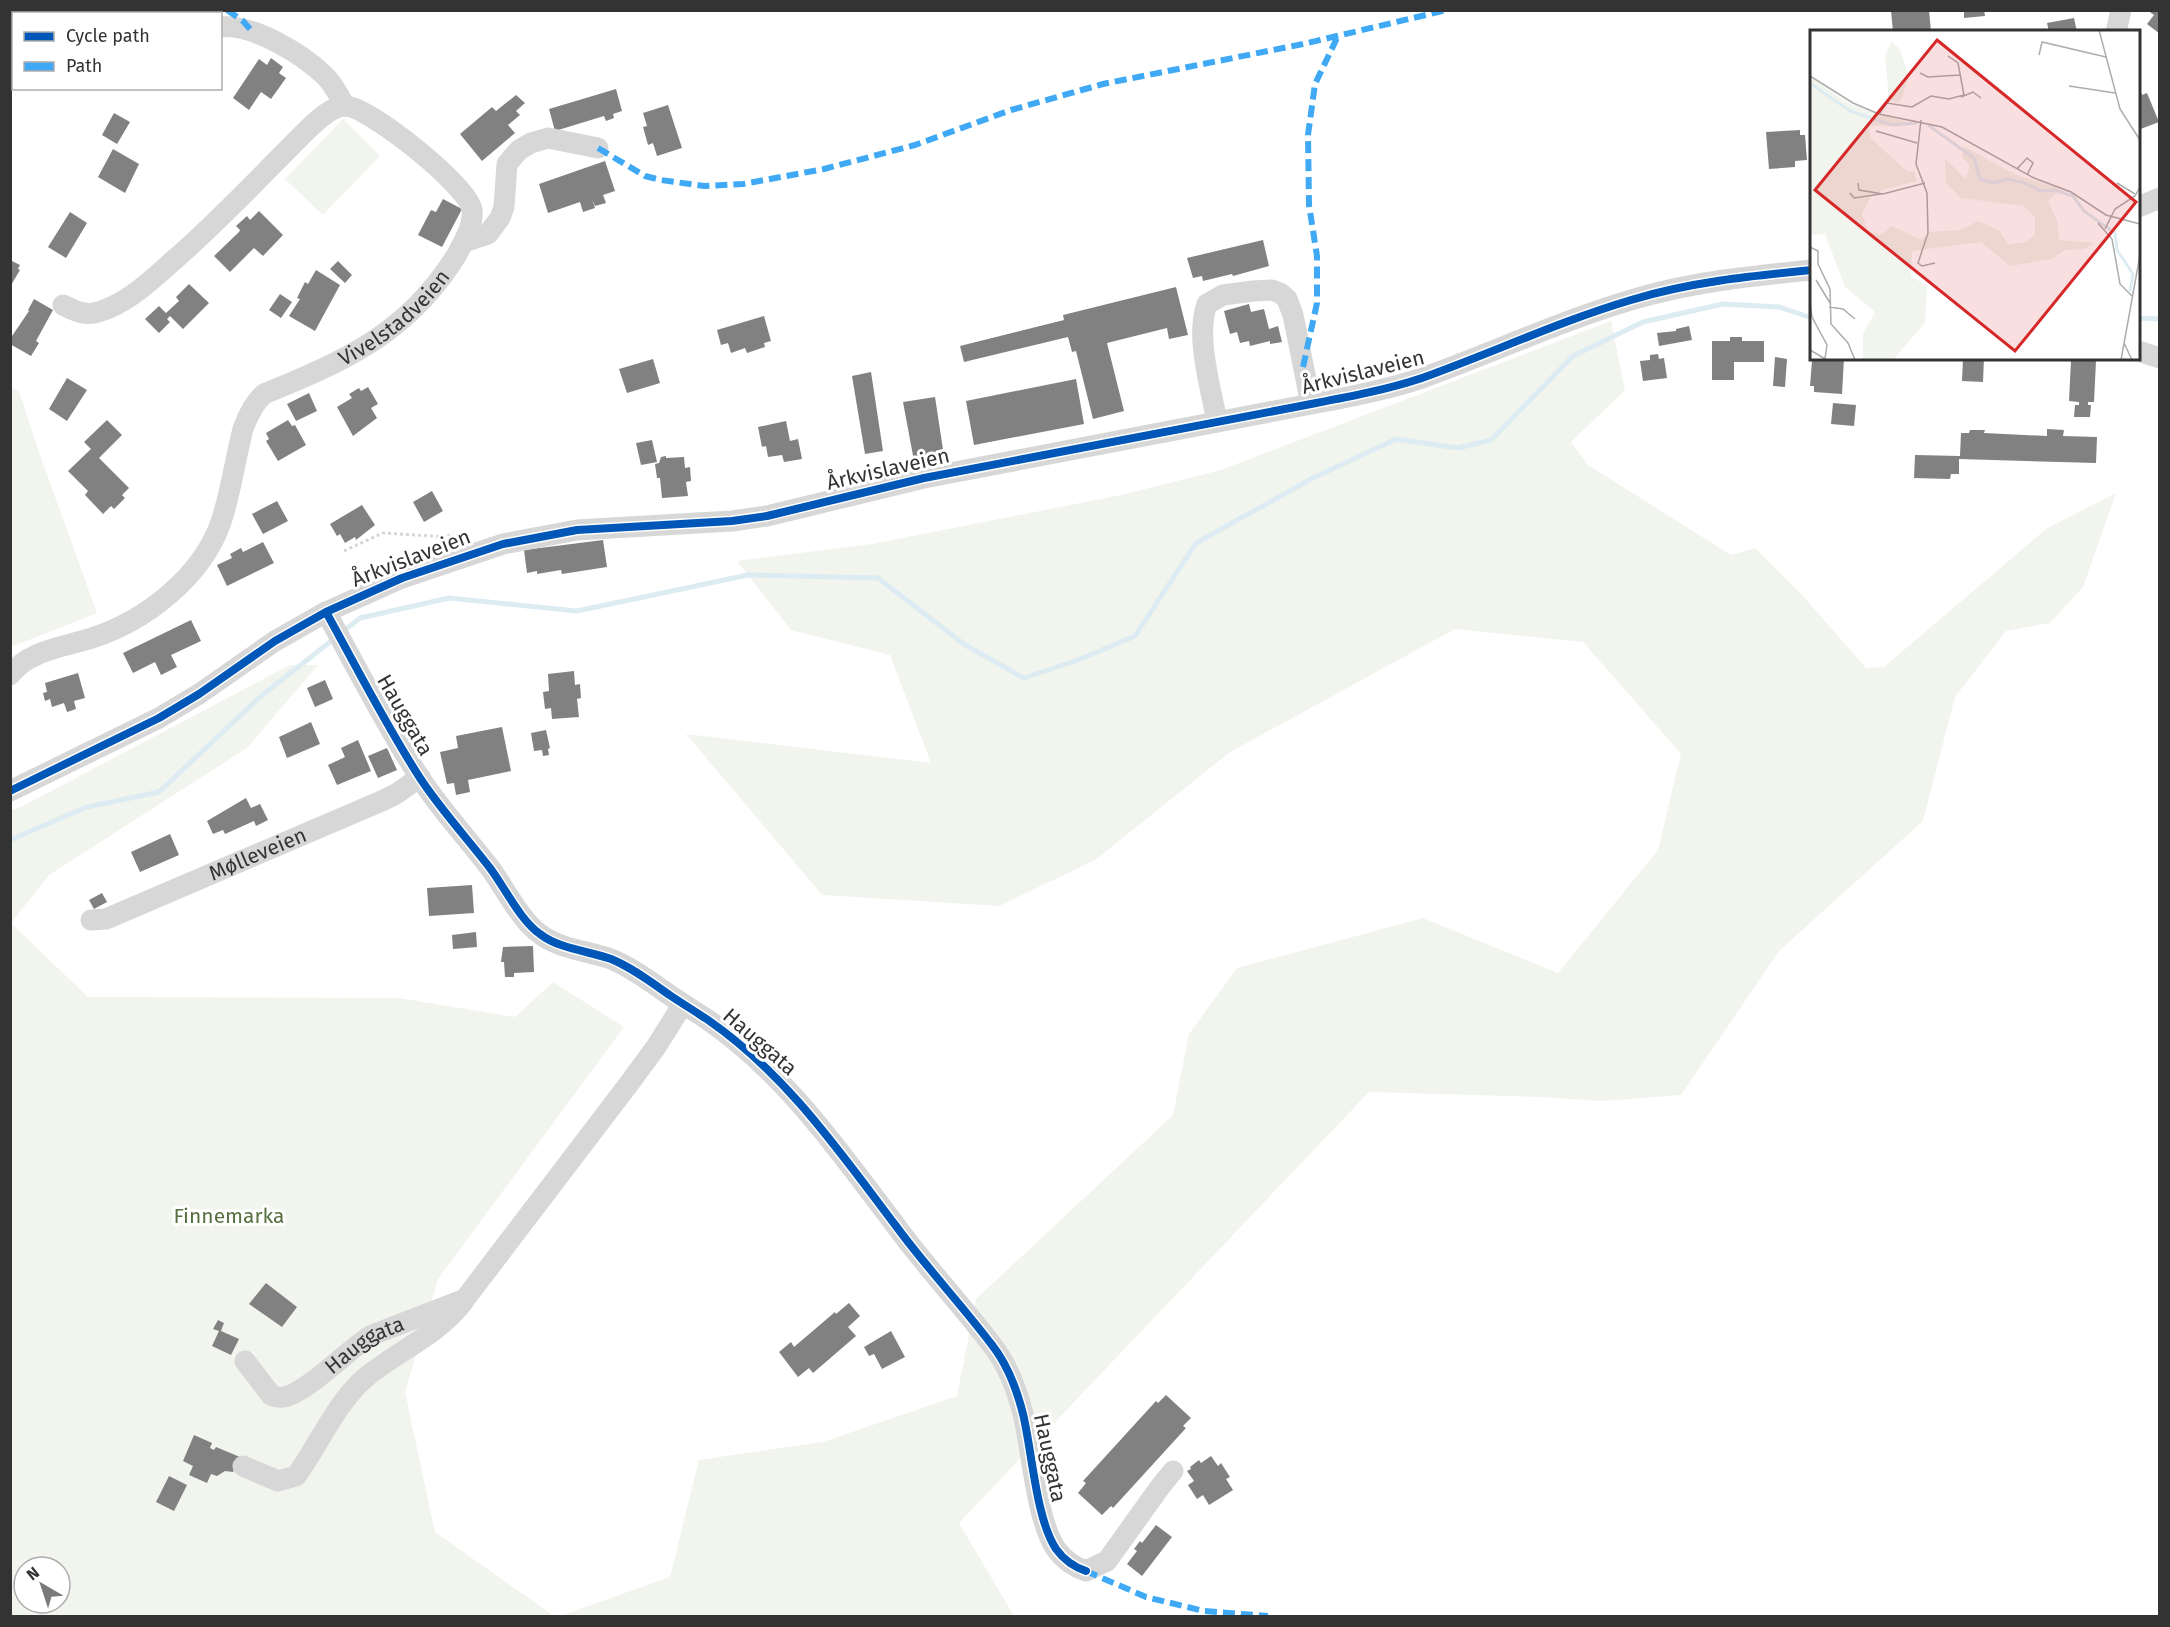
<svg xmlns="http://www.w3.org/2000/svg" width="2170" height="1627" viewBox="0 0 2170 1627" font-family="'Fira Sans',sans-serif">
<rect width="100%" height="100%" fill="#fff"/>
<!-- green -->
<path fill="#f1f5ed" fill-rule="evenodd" d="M343,119L380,156L323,215L285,179Z
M1611,321L1625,390L1571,442L1588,465L1731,555L1755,548L1802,595L1866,668L1884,667L2046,529L2116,493L2083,587L2050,623L2006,631L1955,697L1923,821L1779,951L1681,1095L1602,1101L1540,1097L1369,1092L959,1523L1014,1616H560L670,1577L699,1460L823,1442L957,1396L976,1299L1173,1115L1189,1034L1237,968L1423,918L1558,973L1658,850L1681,754L1583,642L1455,629L1230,752L1095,860L999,906L822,895L686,734L931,763L890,655L791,630L737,561L872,544L1121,495L1221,470Z
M10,387L19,391L40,455L97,613L11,647Z
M290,665H318L247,748L49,875L11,923L88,997L399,998L515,1017L553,982L624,1027L438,1279L405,1392L435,1532L554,1616H11V810L21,807ZM24,1567H60V1603H24Z"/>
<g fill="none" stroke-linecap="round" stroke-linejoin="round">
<!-- stream -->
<path stroke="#ddebf3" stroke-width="5" d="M2138,318L2160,319
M342,632L360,618L449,598L577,611L748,575L878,578L965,645L1024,678L1078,660L1135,636L1196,543L1313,478L1396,439L1458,448L1491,440L1573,356L1643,322L1723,304L1779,307L1812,318
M10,840L87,807L159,792L260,697L335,638"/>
</g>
<!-- building -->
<path fill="#818181" d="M1891,10H1929L1931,32H1893Z
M1964,10H1984L1985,16L1964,18Z
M2147,10H2160V34L2147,24L2154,15Z
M2074,18L2077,32H2049L2047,23Z
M271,58L283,67L279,73L286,78L271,99L261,92L249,110L233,98L259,59L267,65Z
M2139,86L2142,95L2147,93L2159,122L2138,130Z
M616,89L622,111L613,114L614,118L606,121L604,116L555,131L549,109Z
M516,95L525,103L516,111L520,115L508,125L515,133L482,161L460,134L492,107L496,111Z
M668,105L682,148L657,156L653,143L648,145L643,127L647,126L643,113Z
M114,113L130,122L117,144L102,135Z
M1800,130V135H1805L1807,160L1795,161V167L1769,169L1766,132Z
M113,149L139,164L125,193L98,177Z
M605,161L615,191L603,195L606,203L595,206L592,199L595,208L583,212L580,202L548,213L539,184Z
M443,199L462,209L442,247L418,235L431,210L436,212Z
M259,211L283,235L263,256L254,248L230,272L214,256L239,232L240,230L236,226L247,216L250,220Z
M70,212L87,223L66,258L48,247Z
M1263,240L1269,266L1233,276L1232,274L1203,281L1202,276L1193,278L1187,258Z
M10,260L20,265L18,269L20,270L10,287Z
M338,261L352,275L345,283L330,269Z
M316,270L340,285L315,331L289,316L300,299L297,298L305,282L308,284Z
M189,284L209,303L183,329L170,316L167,319L170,322L159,333L145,319L159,306L166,313L179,301L176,297Z
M1176,287L1188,335L1169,339L1167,328L1107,343L1124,411L1093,419L1076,351L1072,352L1068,337L964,362L960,346L1064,320L1063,315Z
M280,294L292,302L281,318L269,310Z
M34,299L53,310L36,341L39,343L31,356L10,344V339L29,311L28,310Z
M1249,304L1251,312L1264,309L1269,329L1278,326L1282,342L1270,344V341L1250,346L1249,341L1240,343L1237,332L1230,334L1224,311Z
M764,316L771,341L764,343L765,347L747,353L745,348L731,353L728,343L721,345L717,330Z
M1689,326L1692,340L1659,346L1657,333L1676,331V329Z
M1730,337H1742V341H1764V362H1734V380H1712V341H1730Z
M1658,354L1659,359L1664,358L1667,378L1643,381L1640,361L1650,360V355Z
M1775,357L1787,359L1785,387L1773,386Z
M1816,358H1844L1842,394L1814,392V386H1810L1812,361H1816Z
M1963,358H1984L1983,382L1962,381Z
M653,359L660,383L627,393L619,369Z
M2071,361H2096L2094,402H2088V405H2091L2090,417H2074L2075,405H2079V402L2069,401Z
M871,372L883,451L865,454L852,376Z
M67,378L87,390L67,421L49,409Z
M1076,379L1084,424L974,445L966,401Z
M368,387L378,404L371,408L377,418L353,436L337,407L352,398L349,394L359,388L361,391Z
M309,393L317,411L296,421L287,404Z
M935,397L944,456L914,461L903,402Z
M1833,403L1856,405L1854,426L1831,424Z
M107,420L122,435L99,458L129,488L122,495L125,498L114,509L111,506L103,514L85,495L88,491L68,471L91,449L84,442Z
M288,420L292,426L295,425L306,445L278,461L266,441L269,439L266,433Z
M786,421L790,441L798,439L802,459L784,462L782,455L768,457L766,446L762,447L758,427Z
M2047,429L2064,430L2063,436L2097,437L2096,463L1959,459V474H1951L1950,479L1914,478L1915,455L1960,456L1961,433H1969L1970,430H1985L1984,433L2047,436Z
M652,440L657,462L641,465L636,443Z
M666,456V458L684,457L685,468L690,467L691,481L686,482L688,496L662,498L660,478H657L655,464L659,463L661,457Z
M432,491L443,511L424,522L413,502Z
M277,501L288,521L263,534L252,514Z
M362,505L375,525L356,540L355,537L345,543L340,534L337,536L330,524Z
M603,540L607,567L562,574L561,570L537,574V571L527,573L524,550Z
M263,542L274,563L227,586L217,565L232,558L230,554L241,548L243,552Z
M191,620L201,641L171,655L177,667L161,675L155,662L133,673L123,653Z
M574,671L575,685L580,684L581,698L577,699L579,717L552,719L551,708L545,709L543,692L549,691L548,674Z
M78,673L85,698L74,701L76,709L67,712L64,703L52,707L50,699L45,701L43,693L47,692L45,683Z
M325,680L333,699L315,707L307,688Z
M311,722L320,744L287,758L279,737Z
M502,727L511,771L468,780L470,792L456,795L454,783L447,784L440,752L458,748L456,736Z
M546,730L550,748L548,749L549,755L543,756L542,750L534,751L531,733Z
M358,740L371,771L337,785L328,765L345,757L341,748Z
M387,748L397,770L378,778L368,756Z
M246,798L251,808L260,804L268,820L256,826L254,821L225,834L223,830L213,834L207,821Z
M170,834L179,855L140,872L131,852Z
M472,885L474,913L429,916L427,888Z
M102,893L107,902L94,909L89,900Z
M476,932L477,947L453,949L452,935Z
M533,946L534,972L514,973V977H505L504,962H501L503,947Z
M266,1283L297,1307L282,1327L249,1304Z
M849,1303L860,1316L848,1327L856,1336L813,1373L809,1368L798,1377L779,1352L791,1342L794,1347L835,1312L836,1314Z
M218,1320L224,1323L221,1331L239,1339L231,1355L212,1346L219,1331L213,1329Z
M891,1331L905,1357L882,1369L874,1354L869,1356L864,1347Z
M1166,1395L1191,1418L1183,1426L1186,1428L1113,1508L1111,1506L1102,1515L1078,1493L1086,1483L1083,1481L1156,1401L1158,1403Z
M194,1435L212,1443L210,1448L214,1450L216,1447L240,1457L233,1472L225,1471L217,1476L211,1474L207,1483L189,1475L193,1466L183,1461Z
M1211,1456L1218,1466L1221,1463L1230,1477L1226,1479L1233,1490L1209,1505L1203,1495L1197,1499L1188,1485L1194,1481L1187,1471L1191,1469L1190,1467L1199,1460L1201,1463Z
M169,1476L187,1485L174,1511L156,1502Z
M1156,1525L1172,1537L1142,1576L1127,1564L1137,1551L1134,1549L1140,1541L1142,1543Z"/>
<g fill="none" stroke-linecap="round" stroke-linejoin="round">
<!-- path -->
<path stroke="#d6d6d6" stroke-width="3" stroke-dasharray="3 3" stroke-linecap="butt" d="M344,551L383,533L447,537L453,533"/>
<!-- minor -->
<g stroke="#d7d7d7" stroke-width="21">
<path d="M220,27C252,23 302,54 324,75C333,83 339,96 345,106"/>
<path d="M2116,32L2121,10"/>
<path d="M2138,207L2160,198"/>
<path d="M464,242L488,234L500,218L504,207L507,164L519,150L531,143L548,138L598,148"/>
<path d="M2138,351L2160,358"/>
<path d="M1217,422C1211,388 1195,337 1207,304L1223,295L1253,291L1272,290L1280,293L1287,299L1293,315L1311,404"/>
<path d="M326,612C357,668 385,724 420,778C441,810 467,838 490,868C505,888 520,920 540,934C559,949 589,951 611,959C633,968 652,983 671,996C683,1004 696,1012 708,1020C786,1074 839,1151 896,1226C926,1267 961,1304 992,1345C1007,1364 1017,1390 1023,1414C1032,1451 1036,1519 1056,1549C1064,1560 1074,1567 1086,1571L1107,1561L1160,1487L1173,1471"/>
<path id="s1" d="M10,675C29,650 64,647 92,638C145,621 202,577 221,522C231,492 235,460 243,429C248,415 254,403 264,394C345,361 408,333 456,256C463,243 474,225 472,210C469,186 367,105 345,106C330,107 317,121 307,130C263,174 220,220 173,261C151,280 127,304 98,312C85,316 75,311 63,305"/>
<path d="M10,791L159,718L199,694L275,641L326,612L402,578L503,544L577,530L732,521L767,516L924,478L1311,404C1348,397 1386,390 1422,378C1492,353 1560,321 1631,300C1690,282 1751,276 1812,270"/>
<path id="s2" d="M91,920L106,919L384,800L396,794L420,777"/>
<path id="s3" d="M245,1361L271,1395C275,1397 279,1398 284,1397C307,1393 348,1349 372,1335L465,1299L628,1085L656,1047L683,1004"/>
<path d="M243,1466L278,1481L296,1476C319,1445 335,1404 365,1378C397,1351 437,1336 463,1302"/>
</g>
<!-- quiet -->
<path stroke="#3fa9f5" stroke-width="6" stroke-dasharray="12 6" stroke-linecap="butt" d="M227,10L243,21L251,30
M598,148L645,176L661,180L704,186L743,184L824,169L915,145L1011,110L1103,84L1303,44L1447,10
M1303,367L1317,303V256L1309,205L1308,135L1315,84L1338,36
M1086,1571L1146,1597L1204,1611L1268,1616"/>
<defs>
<path id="cycleway" d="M326,612C357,668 385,724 420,778C441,810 467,838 490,868C505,888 520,920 540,934C559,949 589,951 611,959C633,968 652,983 671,996C683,1004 696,1012 708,1020C786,1074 839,1151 896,1226C926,1267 961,1304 992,1345C1007,1364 1017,1390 1023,1414C1032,1451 1036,1519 1056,1549C1064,1560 1074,1567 1086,1571
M10,791L159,718L199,694L275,641L326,612L402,578L503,544L577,530L732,521L767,516L924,478L1311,404C1348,397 1386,390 1422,378C1492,353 1560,321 1631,300C1690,282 1751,276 1812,270"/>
</defs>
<!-- cycleway casing -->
<use href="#cycleway" stroke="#fff" stroke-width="11"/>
<!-- cycleway -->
<use href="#cycleway" stroke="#0057b8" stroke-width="8"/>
</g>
<g text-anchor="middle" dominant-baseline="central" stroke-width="6" stroke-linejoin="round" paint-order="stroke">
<!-- street labels -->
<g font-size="21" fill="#333" stroke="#fff">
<text stroke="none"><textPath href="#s1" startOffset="560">Vivelstadveien</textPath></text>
<text transform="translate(1363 372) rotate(-14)">Årkvislaveien</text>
<text transform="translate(888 469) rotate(-13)">Årkvislaveien</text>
<text transform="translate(411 558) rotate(-21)">Årkvislaveien</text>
<text transform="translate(405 715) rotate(60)">Hauggata</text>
<text stroke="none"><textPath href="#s2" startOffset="180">Mølleveien</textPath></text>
<text transform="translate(760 1042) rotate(41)">Hauggata</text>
<text stroke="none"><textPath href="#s3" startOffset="153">Hauggata</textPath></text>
<text transform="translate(1050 1458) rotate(78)">Hauggata</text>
</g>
<!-- park labels -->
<g font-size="21" fill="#56703f" stroke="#fff">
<text x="229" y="1216">Finnemarka</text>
</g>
</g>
<!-- overview -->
<g transform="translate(1810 30)">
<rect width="330" height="330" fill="#fff"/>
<path d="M82,11L90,20L99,47L90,73L79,70L75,25ZM0,47L40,74L106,95L59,96L60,108L98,142L104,141L107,151L72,160L60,168L52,183L57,200L71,205L82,196L111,210L120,202L151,200L168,191L189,200L198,215L216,212L225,205V187L214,176L151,168L136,153L135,129L156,149L160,136L152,127L153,116L204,144L251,159L238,171L247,191L249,210L285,213L275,219L255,220L242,229L200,236L171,212L102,221L101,247L117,255L115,293L83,330H53V304L65,282L35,257L15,204L0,205Z" fill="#f1f5ed"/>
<path fill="none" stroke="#ddebf3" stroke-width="3" d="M0,53L40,81L82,95L107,93M118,95L164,128L170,149L184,153L196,149L212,152L231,161L245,160L263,166L274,181L305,203L307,220L323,244L320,261"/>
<path fill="none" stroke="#adadad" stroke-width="1.5" d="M289,0L310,79L330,110M229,25L232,12L296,27M110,43L118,47L150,45M0,46L43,73L69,84L132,97L224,148L261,162L296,185L330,194M259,56L305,63M151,67L163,62L171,68M69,84L77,73L102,77L121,66L139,69L154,65L148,33L138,26M111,90L106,134L117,163L118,203L108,233L112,236L125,233M66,101L107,113M207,139L217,128L223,133L217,145M48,153L49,160L73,164L115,153M307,153L325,164M40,163L44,168L71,164M288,193L302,209L310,254L322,266M295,199L305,179L325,166L330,157M0,217L8,221V234L20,259L21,294L38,313L45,330M6,250L20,273M0,273L2,287L17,315L15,328M19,277L33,279L45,289M314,313L322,330M0,320L17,330M311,330L330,225"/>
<path fill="#d62828" fill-opacity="0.15" stroke="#d62828" stroke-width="3" d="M127,10L326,172L205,321L5,160Z"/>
<rect width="330" height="330" fill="none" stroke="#333" stroke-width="3"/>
</g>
<!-- border -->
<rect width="2170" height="1627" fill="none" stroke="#333333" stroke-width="24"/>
<!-- legend -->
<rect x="12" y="12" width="210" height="78" fill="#ffffff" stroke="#adadad" stroke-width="1.5"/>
<rect x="24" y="32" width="30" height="9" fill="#0057b8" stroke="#adadad" stroke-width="1.5"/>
<text x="66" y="42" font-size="18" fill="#333333">Cycle path</text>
<rect x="24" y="62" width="30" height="9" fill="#3fa9f5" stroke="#adadad" stroke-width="1.5"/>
<text x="66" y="72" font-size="18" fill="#333333">Path</text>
<!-- north arrow -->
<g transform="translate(42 1585) rotate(321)"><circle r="28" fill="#ffffff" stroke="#adadad" stroke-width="1.5"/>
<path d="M0-4.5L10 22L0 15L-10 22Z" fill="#7a7a7a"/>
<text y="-9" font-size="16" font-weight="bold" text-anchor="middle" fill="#333333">N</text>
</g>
</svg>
